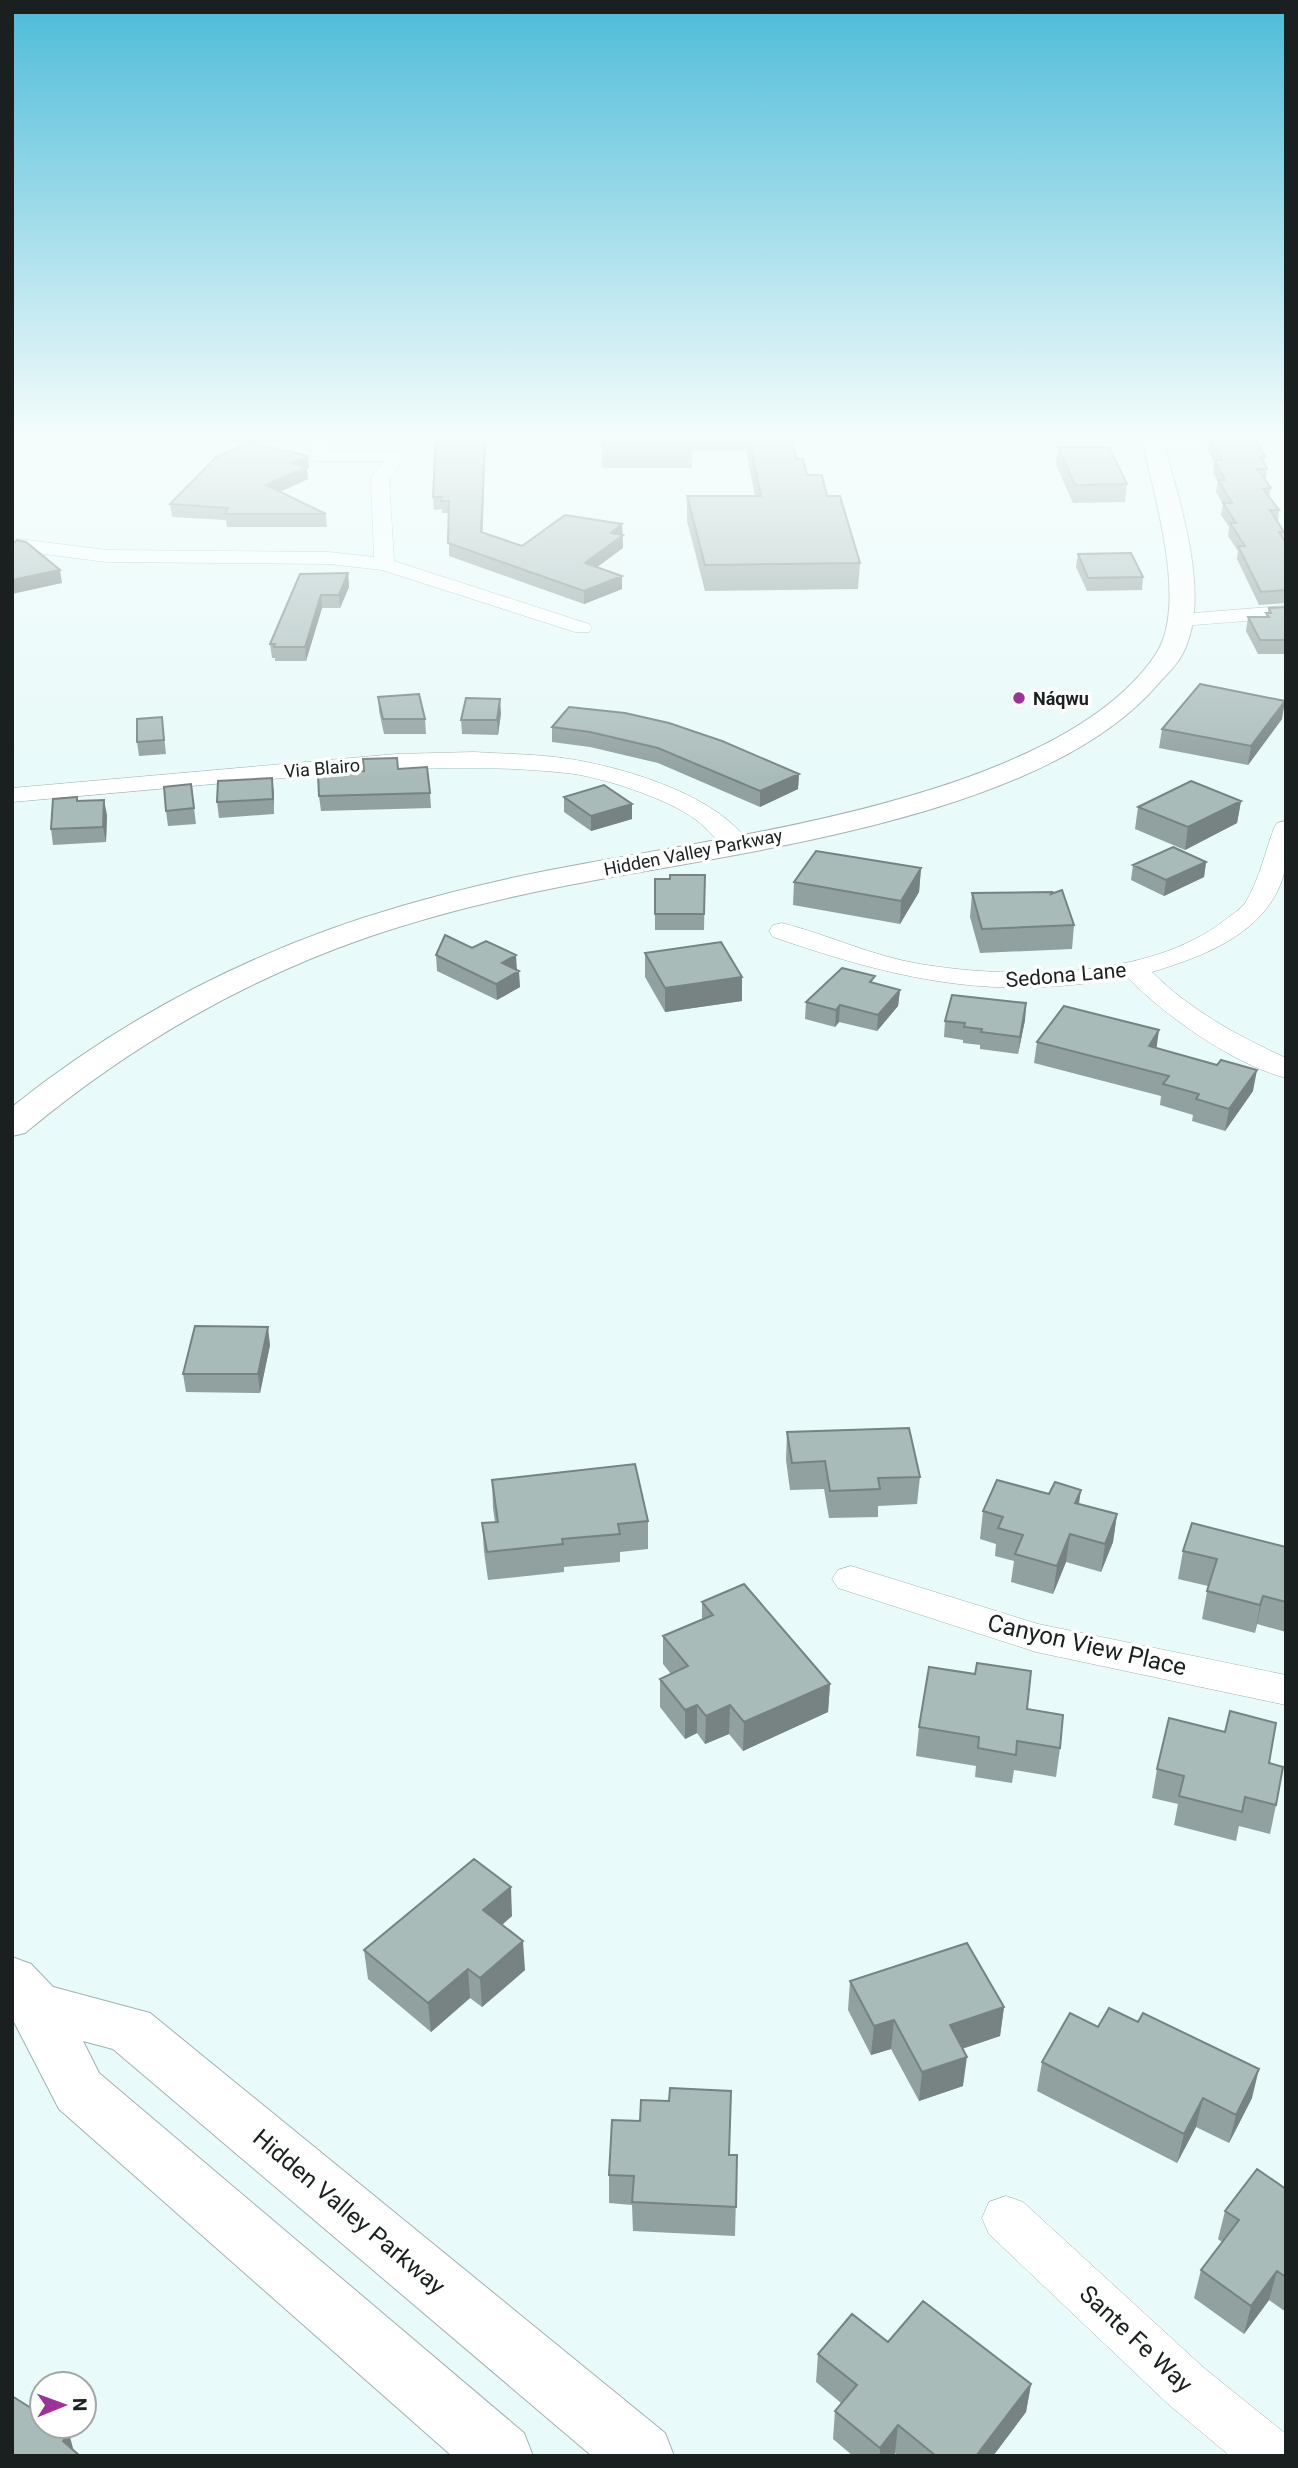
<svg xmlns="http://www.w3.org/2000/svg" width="1298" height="2468" viewBox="0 0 1298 2468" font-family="Roboto,sans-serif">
<rect width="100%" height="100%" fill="#e8faf9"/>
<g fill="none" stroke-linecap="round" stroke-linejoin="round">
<defs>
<path id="street" d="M313,434H331L329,451L398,450L407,455L389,478L394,561L589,624L592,628L589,632H575L382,570L329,564L107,562L12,550V538L107,550L329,552L374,557L371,477L384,461H314L311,457Z
M1286,437V447L1153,448L1144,443L1153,438Z
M1286,606V618L1181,626L1174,624L1171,620L1174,616L1181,614Z
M474,752C506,754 539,754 570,759C626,768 717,795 750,844L747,849C724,855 712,831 695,819C668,799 600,776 566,773C463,762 363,771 260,780C178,787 95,795 12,802V788L396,754Z
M1286,821C1286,835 1288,851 1286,865C1274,930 1208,955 1152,972C1190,1010 1238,1036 1286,1058V1078C1233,1064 1165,1016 1127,977C993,1002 899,980 773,937L769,931L773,925L782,923C829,935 872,956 920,964C1011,979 1149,980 1225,920C1231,915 1240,910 1245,903C1259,881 1265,852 1274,828L1277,823Z
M851,1566L1038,1624L1286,1675V1705L1036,1652L838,1588L832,1579L838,1570Z
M1006,2196L1023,2202L1204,2368L1286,2434V2456H1230L1168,2404L989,2234L982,2218L989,2202Z"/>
<path id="primary" d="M1132,434H1155L1164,443C1179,503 1213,598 1182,655C1176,666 1166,675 1158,684C1042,820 733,852 564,886C498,899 432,915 368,937C241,981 128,1047 25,1133L12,1136V1107C128,1014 260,947 402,906C463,888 526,874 588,863C744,834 1063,794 1156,654C1188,605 1155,498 1143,445Z
M12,1957L31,1964L53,1987L150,2013L665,2433L674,2456H592L113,2049L83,2041L99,2073L524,2433L533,2456H452L59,2109L12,2018Z"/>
</defs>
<!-- street casing -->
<use href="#street" stroke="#a1b2b1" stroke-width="1"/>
<!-- primary casing -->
<use href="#primary" stroke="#a1b2b1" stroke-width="2"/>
<!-- street -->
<use href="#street" fill="#fff" fill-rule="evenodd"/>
<!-- primary -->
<use href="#primary" fill="#fff" fill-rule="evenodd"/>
</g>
<!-- wall -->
<path fill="#91a19f" d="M220,434H279L277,441L221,442Z
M601,434H790L797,459L807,475L827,496L860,563L858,589L705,591L687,521V496H755L746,451H692V468H602Z
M1201,434H1244L1202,435Z
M1210,438L1265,456L1264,463L1267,469L1266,481L1271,488L1269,497L1279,510L1278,522L1284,532L1283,539L1286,543V603L1259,605L1237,559L1238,551L1228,536L1229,527L1221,515L1223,504L1216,492L1218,481L1213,473L1214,462L1208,450Z
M486,441L482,532L522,546L622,524L623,548L597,567L622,589L584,604L449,556V513H442V509L434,510L433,497Z
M1058,447L1127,484L1125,502L1073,503L1056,465Z
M309,468L307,469L308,479L280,492L326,514L327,527H227L226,520L172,517L170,504Z
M1078,554L1143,577L1142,590L1087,591L1076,567Z
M348,573L349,587L340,608H322L306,661H275V658H272L270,644L300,574Z
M1286,607V654H1258L1246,631L1248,617H1266L1269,608Z
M378,697L425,719L426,734H384L379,711Z
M569,707L799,774L798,789L760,807L658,763L590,747L552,742V727Z
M501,713L498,735L462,734L461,720Z
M162,717L166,754L139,756L137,742Z
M1282,719L1248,765L1159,748L1162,729Z
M272,778L274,814L219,818L217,802Z
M191,784L196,824L168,826L166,811Z
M430,793L431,808L321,811L319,796Z
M77,797V801L107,815L106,842L53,845L51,829Z
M564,797L632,804V819L591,831L564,812Z
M1241,801L1237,823L1185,850L1135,829L1138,807Z
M1206,862L1204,877L1164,896L1131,880L1133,865Z
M921,868L919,892L900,924L793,905L794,882Z
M705,875L704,930H655V914L670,879Z
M972,893L1052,894L1074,925L1072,949L980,953L970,917Z
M645,953L742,977V1001L665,1012L645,977Z
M436,955L517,970L520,987L497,1000L437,971Z
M875,983L900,990L898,1006L877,1031L839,1022L835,1027L805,1019L806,1002Z
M1026,1003L1025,1020L1018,1054L980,1049V1045L963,1043V1040L944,1037L945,1021Z
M1037,1042L1157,1048L1253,1091L1225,1131L1192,1121L1193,1115L1160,1105L1161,1096L1034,1063Z
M270,1345L260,1393L186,1392L183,1374Z
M787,1432L920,1477L917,1504L878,1506V1517L829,1518L824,1489L790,1490L786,1460Z
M492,1480L648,1521V1549L620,1552V1562L564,1567V1572L488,1580L484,1551L482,1523L495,1522L493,1508Z
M1079,1504L1117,1514L1113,1542L1101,1572L1066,1562L1053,1594L1011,1582L1014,1561L995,1556L996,1544L980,1539L983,1511Z
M1286,1547V1632L1257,1624L1255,1633L1202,1619L1208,1586L1178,1579L1183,1551Z
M702,1602L830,1684L828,1712L743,1751L729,1734L705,1744L697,1733L685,1739L660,1707V1679L671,1674L663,1664V1636L702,1619Z
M1027,1709L1060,1748L1056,1777L1014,1770L1012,1783L975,1777L976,1766L916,1756L919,1727Z
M1269,1763L1276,1805L1270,1834L1239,1826L1236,1841L1174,1825L1178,1804L1152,1798L1157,1769Z
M512,1916L502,1925L525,1970L482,2007L470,1998L431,2032L368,1979L364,1950Z
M850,1981L1004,2007L1000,2036L962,2049L963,2086L919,2101L891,2049L871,2055L848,2010Z
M1098,2027L1252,2098L1229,2143L1196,2127L1177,2163L1037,2091L1042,2062Z
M729,2155H737L735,2236L633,2231L632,2205L609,2203V2175Z
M1286,2189V2312L1269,2300L1244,2334L1194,2298L1201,2270L1222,2242L1218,2239L1225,2211Z
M888,2342L1031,2384L1026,2412L993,2456H898L895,2453L893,2456H853L833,2439L835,2411L841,2403L816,2382L818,2354Z"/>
<!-- shaded-wall -->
<path fill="#768382" d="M486,434V441L482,545L481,532Z
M308,456L309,468L307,469L308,479L268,497L266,485L292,463Z
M622,524L623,548L585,576V563L611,533Z
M60,570L62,583L12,594V580Z
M348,573L349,587L340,608L339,595Z
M622,576V589L584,604V591Z
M321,595L322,608L306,661L305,647Z
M500,699L501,713L498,735L497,720Z
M1285,701L1282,719L1248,765L1251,746Z
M799,774L798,789L760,807V791Z
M272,778L274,793V814L273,799Z
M104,800L107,815L106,842L103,827Z
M1241,801L1237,823L1185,850L1188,827Z
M632,804V819L591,831V816Z
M1206,862L1204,877L1164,896L1166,880Z
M921,868L919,892L900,924L901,901Z
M516,955L517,971L502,963Z
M519,971L520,987L497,1000L496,984Z
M742,977V1001L665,1012V988Z
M900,990L898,1006L877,1031L878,1015Z
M1026,1003L1025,1020L1018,1054L1020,1037Z
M840,1005L839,1022L835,1027L836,1010Z
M1159,1030L1156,1052L1149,1046Z
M1257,1070L1253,1091L1225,1131L1229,1109Z
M268,1327L270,1345L260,1393L258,1374Z
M1081,1490L1077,1517L1075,1503Z
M1117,1514L1113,1542L1101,1572L1105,1544Z
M1070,1534L1066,1562L1053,1594L1057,1566Z
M1263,1596L1257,1624L1255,1633L1260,1605Z
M830,1684L828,1712L743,1751L744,1722Z
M697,1705V1733L685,1739V1710Z
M730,1705L729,1734L705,1744L706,1716Z
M511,1887L512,1916L485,1939L483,1910Z
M523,1941L525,1970L482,2007L480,1978Z
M468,1969L470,1998L431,2032L428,2003Z
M1004,2007L1000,2036L946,2054L950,2025Z
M894,2020L891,2049L871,2055L874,2026Z
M967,2057L963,2086L919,2101L922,2072Z
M1259,2069L1252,2098L1229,2143L1236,2115Z
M1203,2098L1196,2127L1177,2163L1184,2134Z
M1277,2271L1269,2300L1244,2334L1251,2306Z
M1031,2384L1026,2412L993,2456H976Z
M898,2425L895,2453L893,2456H880V2448Z
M69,2433L74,2452L63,2441Z"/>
<!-- building -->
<path fill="#a9bbb9" stroke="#768382" stroke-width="2" d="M436,434H485L481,532L522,546L565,515L622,524L611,533L623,535L585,563L622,576L584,591L448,543L449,501H441L442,497H433Z
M602,434H691L692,444H602Z
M748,434H790L797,459H803L807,475H822L827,496H840L860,563L705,565L687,496H761Z
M1210,438H1254L1265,456H1260L1267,469H1257L1271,488L1263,489L1279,510H1270L1284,532H1279L1286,543V590L1261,592L1238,546H1245L1230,523H1236L1223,503H1232L1218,480H1225L1214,460H1222Z
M250,442L308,456L292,463L307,467L266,485L326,514H225L228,508L170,504L216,457Z
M1058,447H1109L1127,484L1075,485Z
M17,540L26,542L60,570L12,580V544Z
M1131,553L1143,577L1088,578L1078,554Z
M348,573L339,595H321L305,647H274L275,644H270L300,574Z
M1286,607V640H1260L1248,617H1269L1266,613H1271L1269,608Z
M1200,684L1285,701L1251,746L1162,729Z
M419,694L425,719H383L378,697Z
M466,698L500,699L497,720H461Z
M569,707L625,713L669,723L722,741L799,774L760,791L658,748L590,732L552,727Z
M162,717L164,740L137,742V719Z
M397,758L398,769L427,767L430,793L319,796L318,774L364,771L363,759Z
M272,778L273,799L217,802L218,781Z
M1191,781L1241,801L1188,827L1138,807Z
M191,784L194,808L166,811L164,787Z
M604,785L632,804L591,816L564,797Z
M77,797V801L104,800L103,827L51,829L53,799Z
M1173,847L1206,862L1166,880L1133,865Z
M816,851L921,868L901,901L794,882Z
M670,875H705L704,914H655V879H670Z
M1062,890L1074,925L982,929L972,893L1052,892L1051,894Z
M445,935L472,948L486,941L516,955L502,963L519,971L496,984L436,955Z
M721,942L742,977L665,988L645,953Z
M842,968L875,976L870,982L900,990L878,1015L840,1005L836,1010L806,1002Z
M952,995L1026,1003L1020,1037L981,1032L982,1029L964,1027L965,1023L945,1021Z
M1064,1006L1159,1030L1149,1046L1217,1065L1221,1060L1257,1070L1229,1109L1196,1099L1199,1094L1163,1084L1169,1076L1037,1042Z
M195,1326L268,1327L258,1374H183Z
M909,1428L920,1477L878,1478L880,1489L830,1491L825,1461L792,1463L787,1432Z
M635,1464L648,1521L618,1524L620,1534L562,1539L563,1544L487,1552L482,1523L498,1522L492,1480Z
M997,1480L1049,1494L1055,1482L1081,1490L1075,1503L1117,1514L1105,1544L1070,1534L1057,1566L1015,1554L1023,1535L998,1528L1003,1517L983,1511Z
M1192,1523L1286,1547V1602L1263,1596L1260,1605L1207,1591L1217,1559L1183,1551Z
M744,1584L830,1684L744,1722L730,1705L706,1716L697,1705L685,1710L660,1679L688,1666L663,1636L713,1615L702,1602Z
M977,1663L1031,1671L1027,1709L1063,1715L1060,1748L1017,1741L1016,1755L978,1748L979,1737L919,1727L929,1667L975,1674Z
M1230,1711L1276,1723L1269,1763L1283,1767L1276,1805L1245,1797L1242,1812L1179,1796L1184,1776L1157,1769L1169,1718L1225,1732Z
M474,1859L511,1887L483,1910L523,1941L480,1978L468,1969L428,2003L364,1950Z
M967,1943L1004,2007L950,2025L967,2057L922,2072L894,2020L874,2026L850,1981Z
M1109,2008L1138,2022L1143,2013L1259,2069L1236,2115L1203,2098L1184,2134L1042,2062L1070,2013L1098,2027Z
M670,2088L731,2091L729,2155H737L736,2207L632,2202L634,2176L609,2175L612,2120L640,2121L641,2100L669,2101Z
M1257,2169L1286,2189V2277L1277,2271L1251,2306L1201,2270L1239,2220L1225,2211Z
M923,2301L1031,2384L976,2456H936L898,2425L880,2448L835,2411L857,2385L818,2354L852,2314L888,2342Z
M12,2396L42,2415V2426H59L69,2433L63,2441L80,2456H12Z"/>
<!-- sky -->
<linearGradient id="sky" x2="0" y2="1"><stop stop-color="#4dbbd8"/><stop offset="0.56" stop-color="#f5fdfc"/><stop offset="1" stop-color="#f5fdfc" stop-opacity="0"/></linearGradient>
<rect width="1298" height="780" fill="url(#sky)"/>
<!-- markers -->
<circle fill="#9d3396" stroke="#fff" stroke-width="2.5" cx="1019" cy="698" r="7"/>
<g text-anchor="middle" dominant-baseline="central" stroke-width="7" stroke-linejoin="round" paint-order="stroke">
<!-- far-poi labels -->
<g font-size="18" font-weight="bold" fill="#1a2020" stroke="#fff" text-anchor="start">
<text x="1033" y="698">Náqwu</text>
</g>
<!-- far-street labels -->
<g font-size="18" fill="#1a2020" stroke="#fff">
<text transform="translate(322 768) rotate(-5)">Via Blairo</text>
<text transform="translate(693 852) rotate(-11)">Hidden Valley Parkway</text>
</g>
<!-- street labels -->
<g font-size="21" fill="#1a2020" stroke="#fff">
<text transform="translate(1066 975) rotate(-5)">Sedona Lane</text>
</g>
<!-- near-street labels -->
<g font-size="24" fill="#1a2020" stroke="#fff">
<text transform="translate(1087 1645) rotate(13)">Canyon View Place</text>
<text transform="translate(349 2212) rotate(40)">Hidden Valley Parkway</text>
<text transform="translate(1136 2339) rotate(43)">Sante Fe Way</text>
</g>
</g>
<!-- border -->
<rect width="1298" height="2468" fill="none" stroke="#1a2020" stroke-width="28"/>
<!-- north arrow -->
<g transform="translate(63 2405) rotate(89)"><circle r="33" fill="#ffffff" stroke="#a3a6a6" stroke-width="2"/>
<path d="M0-5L12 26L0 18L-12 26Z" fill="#9d3396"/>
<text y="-10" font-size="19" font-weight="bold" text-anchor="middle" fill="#1a2020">N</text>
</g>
</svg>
